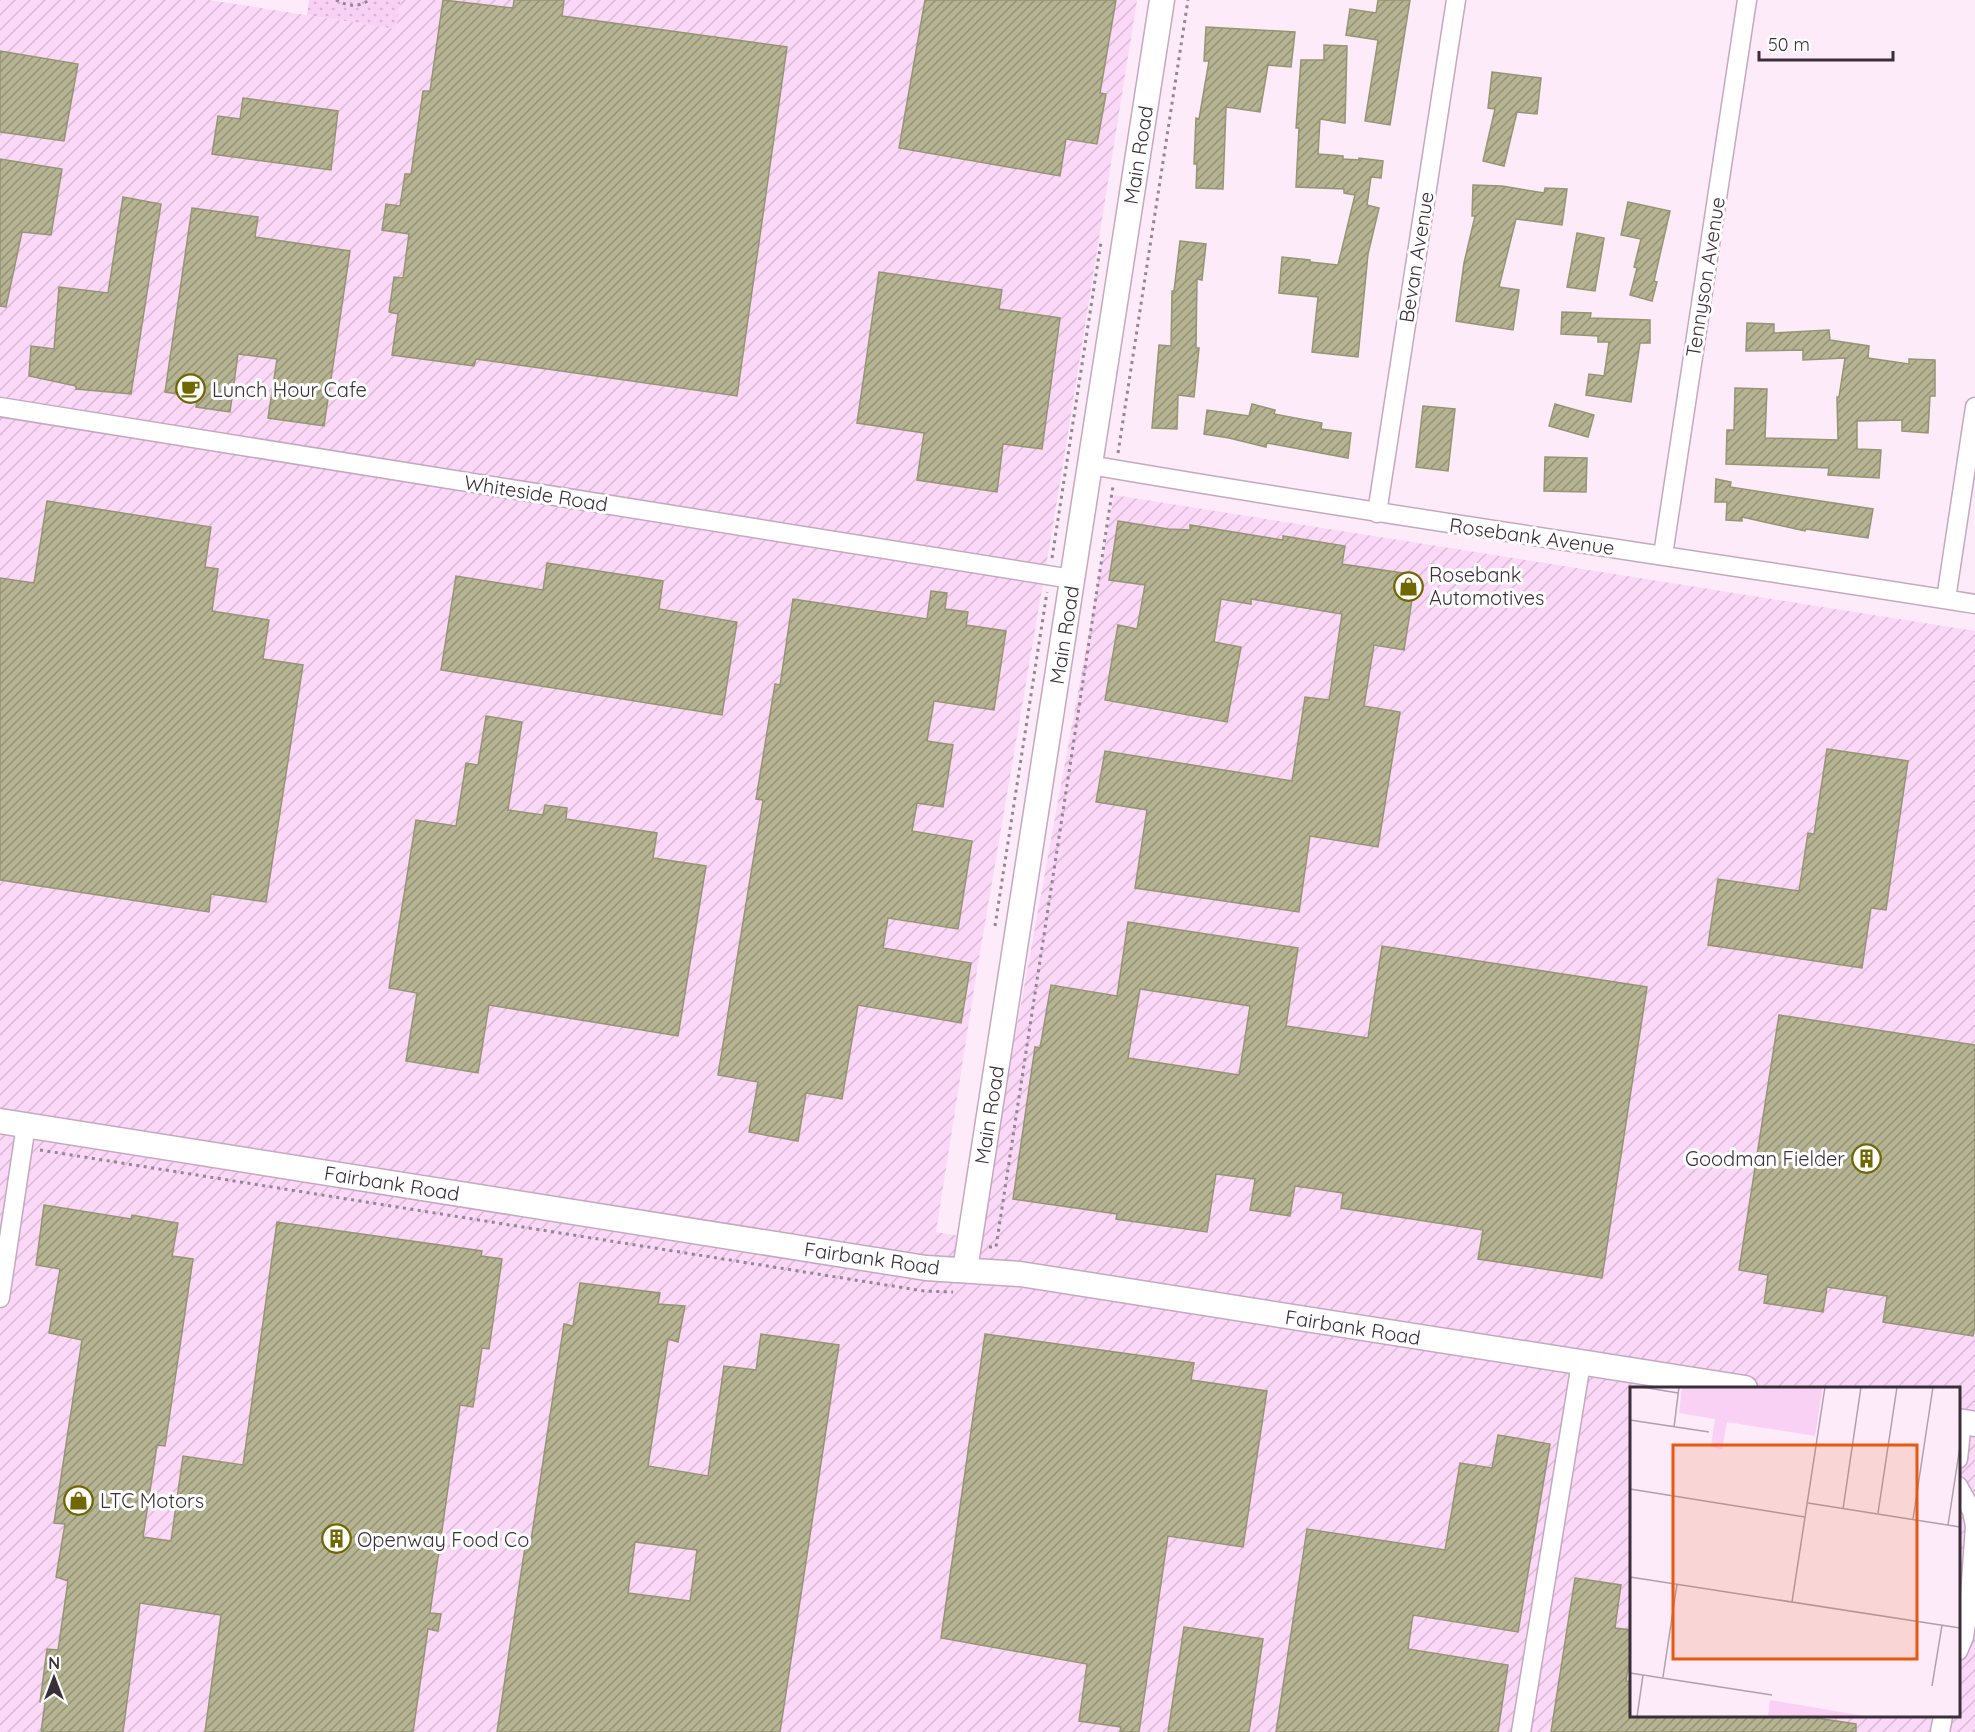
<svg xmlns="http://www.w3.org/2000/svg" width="1975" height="1732" viewBox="0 0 1975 1732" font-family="Quicksand,sans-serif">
<defs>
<pattern id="industrial-furrows" width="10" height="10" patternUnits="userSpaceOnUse" patternTransform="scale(1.5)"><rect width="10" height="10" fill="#fbd8f7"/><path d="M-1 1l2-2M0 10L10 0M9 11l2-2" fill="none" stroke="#d8bad4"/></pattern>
<pattern id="park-dots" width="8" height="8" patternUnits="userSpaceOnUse" patternTransform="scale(1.5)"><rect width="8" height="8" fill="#f9d1f5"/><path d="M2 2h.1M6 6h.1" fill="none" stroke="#d6b4d3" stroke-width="1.8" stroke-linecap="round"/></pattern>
<pattern id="building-hatch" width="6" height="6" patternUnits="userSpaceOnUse" patternTransform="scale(1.5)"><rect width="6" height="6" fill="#b5b391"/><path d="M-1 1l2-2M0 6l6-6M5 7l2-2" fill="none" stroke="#949277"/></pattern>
</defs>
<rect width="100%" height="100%" fill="#fdebfa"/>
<!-- industrial -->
<path fill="url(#industrial-furrows)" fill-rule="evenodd" d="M0,0H209L396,29L401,0H1137L1058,495L978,964L936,1232L978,1239L1114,495L1975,631V1732H0ZM1632,1388H1958V1716H1632Z"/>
<!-- park -->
<path fill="url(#park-dots)" d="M309,0H401L396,29L307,15Z"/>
<!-- building -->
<path fill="url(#building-hatch)" stroke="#979474" stroke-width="1.5" fill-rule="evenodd" d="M443,0L513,8L514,0H564L562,16L787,47L737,396L476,359L474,366L392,355L398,314L389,312L394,277L403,278L409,234L382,230L386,204L400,206L405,174H411L423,91H430Z
M925,0H1116L1100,93L1106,94L1097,144L1066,139L1060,176L899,148Z
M1378,0H1410L1390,125L1365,121L1378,40L1346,35L1350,9L1376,13Z
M1206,27L1295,32L1291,67L1268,65L1260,112L1226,107L1223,189L1196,188L1197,164H1194L1196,118L1199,119L1209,61H1204Z
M1324,45L1347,46L1345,123L1320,119L1318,154L1343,156V159L1359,160V158L1383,161L1381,178L1371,177L1367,205L1379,208L1368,254L1358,357L1312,352L1318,297L1279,293L1282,257L1310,260V262L1338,265L1355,195L1344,193V189L1296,187L1299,128H1296L1301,60H1324Z
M0,51L78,64L64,141L0,132Z
M1492,72L1541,78L1537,114L1517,112L1504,166L1483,161L1495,109L1488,108Z
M243,98L338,111L331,170L212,154L218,116L240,119Z
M0,159L62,169L51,235L22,232L6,307L0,306Z
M1473,185L1502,186L1544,193L1545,188L1567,189L1562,225L1516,219L1499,287L1519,290L1513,330L1456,321L1464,263L1475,216H1472Z
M123,197L161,204L131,394L76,389V386L29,376L31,346L54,349L59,287L108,293Z
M1628,202L1670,211L1654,281L1657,282L1652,301L1630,295L1637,268L1634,267L1641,239L1621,235Z
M192,208L258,217L255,237L350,251L324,426L268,418L277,359L238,354L230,412L196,407L198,397L165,392Z
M1577,233L1604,238L1595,291L1567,287Z
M1180,241L1206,244L1202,280L1197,279L1196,348H1199L1194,397L1178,395L1177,429L1152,428L1159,345L1171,346L1172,291H1174Z
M879,272L1002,290L999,309L1060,318L1042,449L1003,444L997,492L917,480L924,433L857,423Z
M1562,312L1591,313L1590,318L1650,320V343H1640L1631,402L1586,395L1589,374L1604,376L1609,342H1598V336L1561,334Z
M1747,323L1774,324V333L1829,330L1830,340L1869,346L1868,358L1909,364V359L1935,360V396H1930L1928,433L1902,431V420L1857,421V449L1881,450L1879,478L1828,475L1829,468L1726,464L1727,430H1734L1735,388L1767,389L1765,438L1838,440L1837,397H1839L1845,358L1803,360V350L1746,351Z
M1252,404L1275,410L1274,414L1322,423L1321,429L1351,433L1348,458L1267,443L1266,447L1229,438L1204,434L1207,410L1249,416Z
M1555,404L1594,415L1588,437L1549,426Z
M1423,406L1455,409L1448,471L1416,467Z
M1545,457L1587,458L1586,492L1544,491Z
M1716,479L1731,482L1730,487L1873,509L1868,538L1806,529L1805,531L1742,517V521L1726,520L1727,502H1715Z
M47,501L211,527L205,567L218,569L212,611L269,620L263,659L303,665L266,902L211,894L209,912L0,880V578L34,583Z
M1118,521L1168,529L1190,530V525L1283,540V536L1345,546L1342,564L1416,575L1404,650L1374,645L1364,706L1400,712L1378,847L1310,836L1299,912L1135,888L1147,810L1096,802L1105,751L1292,781L1305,697L1329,700L1342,614L1251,599V604L1221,599L1214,642L1241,647L1227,722L1105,700L1118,625L1137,629L1145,585L1109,580Z
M547,563L663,581L659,609L737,622L722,715L441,670L456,576L543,590Z
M931,591L947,593L945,609L968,612L966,625L1006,631L994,710L934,701L927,741L953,745L943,807L917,803L912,831L972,841L958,929L888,918L883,948L971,963L961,1023L858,1005L842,1099L806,1093L798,1141L749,1132L758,1082L718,1075L763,800L756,799L775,684L780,685L793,599L927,619Z
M486,716L522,722L508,810L543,815L545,805L567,808L566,819L657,833L653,858L706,866L678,1036L489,1005L478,1073L406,1061L417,993L389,988L416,820L456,826L466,763L478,765Z
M1827,749L1908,761L1886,910L1871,908L1862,968L1708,945L1718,879L1799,891L1808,833L1814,834Z
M1128,922L1298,948L1286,1026L1368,1038L1382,946L1647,987L1602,1278L1478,1259L1483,1230L1341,1208L1343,1193L1295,1186L1290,1216L1250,1210L1255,1179L1216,1174L1207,1232L1116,1219L1117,1214L1013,1199L1035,1047L1040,1048L1051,985L1117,996ZM1140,989L1250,1006L1239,1075L1128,1058Z
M1779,1015L1975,1045V1326L1973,1336L1883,1322L1887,1296L1827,1287L1823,1312L1764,1303L1768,1275L1739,1270Z
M44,1205L131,1219L132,1215L178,1223L172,1256L193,1259L165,1446L157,1445L143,1537L171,1541L183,1456L243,1465L277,1222L482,1251L481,1256L502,1259L489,1349L482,1348L473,1407L460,1405L430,1613L441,1614L438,1631L428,1629L413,1732H205L221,1615L140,1603L123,1732H41L45,1703L40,1702L47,1649L58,1650L68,1581L56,1577L65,1524L54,1523L82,1340L49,1333L60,1269L36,1265Z
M580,1283L660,1293L658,1304L685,1306L678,1342L668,1339L648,1466L708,1476L724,1366L756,1370L761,1334L839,1345L780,1732H497L525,1547H530L564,1324L573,1326ZM635,1542L697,1550L690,1601L628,1593Z
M985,1334L1194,1363L1191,1380L1267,1391L1243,1547L1168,1536L1139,1732H1120L1121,1727L1079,1721L1087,1664L941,1638Z
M1498,1435L1550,1444L1518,1632L1413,1615L1408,1649L1508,1665L1498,1732H1276L1307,1529L1445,1550L1460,1463L1492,1468Z
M1575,1578L1621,1585L1615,1628L1632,1630V1647L1626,1681L1632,1682V1716H1803L1856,1724V1732H1551Z
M1184,1627L1263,1639L1249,1732H1168Z"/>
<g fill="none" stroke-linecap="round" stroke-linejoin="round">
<defs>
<path id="minor" d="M0,407L1072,579
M1090,465C1385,516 1680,557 1975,604
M1377,513L1456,0
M1663,555L1747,0
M1946,599L1975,407
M0,1298L26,1125
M1958,1459L1962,1422
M1958,1486L1972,1511L1975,1526L1970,1596L1964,1637L1958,1651
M1521,1732L1581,1363
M1940,1732L1943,1716"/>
<path id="major" d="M0,1121L926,1268L1020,1274L1745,1388
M965,1270L1162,0
M1958,1421L1975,1424"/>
</defs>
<!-- minor casing -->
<use href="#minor" stroke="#c4a8c0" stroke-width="21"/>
<!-- major casing -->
<use href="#major" stroke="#c4a8c0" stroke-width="27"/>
<!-- path -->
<path stroke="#938591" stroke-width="3" stroke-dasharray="3 4.5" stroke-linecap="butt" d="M336,0C347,6 358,8 369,0
M1118,453L1188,0
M1052,558L1101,242
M995,926L1047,592
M40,1150L924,1291L953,1292
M989,1247H996L1113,486"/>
<!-- minor -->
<use href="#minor" stroke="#fff" stroke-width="18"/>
<!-- major -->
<use href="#major" stroke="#fff" stroke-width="24"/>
</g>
<!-- icons -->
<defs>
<symbol id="cafe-ring" viewBox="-11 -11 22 22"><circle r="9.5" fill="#fff" stroke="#706700" stroke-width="1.5"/><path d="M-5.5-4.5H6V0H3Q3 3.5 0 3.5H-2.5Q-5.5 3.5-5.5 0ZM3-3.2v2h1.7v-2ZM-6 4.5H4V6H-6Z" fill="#706700"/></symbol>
<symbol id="shop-ring" viewBox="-11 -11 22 22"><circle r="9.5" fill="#fff" stroke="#706700" stroke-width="1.5"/><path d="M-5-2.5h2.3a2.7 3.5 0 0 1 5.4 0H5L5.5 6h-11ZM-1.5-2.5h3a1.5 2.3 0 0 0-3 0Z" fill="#706700"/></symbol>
<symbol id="building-ring" viewBox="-11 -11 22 22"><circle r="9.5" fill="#fff" stroke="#706700" stroke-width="1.5"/><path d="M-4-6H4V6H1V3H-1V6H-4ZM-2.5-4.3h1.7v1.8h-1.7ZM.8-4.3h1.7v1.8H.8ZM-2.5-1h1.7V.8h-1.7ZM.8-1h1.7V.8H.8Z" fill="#706700"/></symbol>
</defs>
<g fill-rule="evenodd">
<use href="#cafe-ring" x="174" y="372" width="33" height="33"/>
<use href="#shop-ring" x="1392" y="570" width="33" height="33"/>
<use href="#building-ring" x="1850" y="1142" width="33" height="33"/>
<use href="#shop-ring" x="62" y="1484" width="33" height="33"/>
<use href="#building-ring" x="320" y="1522" width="33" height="33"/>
</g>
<g text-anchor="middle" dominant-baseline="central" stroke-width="6" stroke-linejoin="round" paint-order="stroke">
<!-- street labels -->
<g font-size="20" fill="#3a2f39" stroke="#fff">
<text transform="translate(1138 155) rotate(-81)">Main Road</text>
<text transform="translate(1416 257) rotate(-81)">Bevan Avenue</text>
<text transform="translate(1705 277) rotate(-81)">Tennyson Avenue</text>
<text transform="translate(536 493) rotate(9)">Whiteside Road</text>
<text transform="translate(1532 536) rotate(8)">Rosebank Avenue</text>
<text transform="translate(1064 635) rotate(-81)">Main Road</text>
<text transform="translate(989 1115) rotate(-81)">Main Road</text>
<text transform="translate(392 1183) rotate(9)">Fairbank Road</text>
<text transform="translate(872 1258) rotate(8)">Fairbank Road</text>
<text transform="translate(1353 1327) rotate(9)">Fairbank Road</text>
</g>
<!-- poi labels -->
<g font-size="20" fill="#3a2f39" stroke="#fff" text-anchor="start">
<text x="212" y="389">Lunch Hour Cafe</text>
<text x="1429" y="574">Rosebank<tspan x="1429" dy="23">Automotives</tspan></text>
<text x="1845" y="1158" text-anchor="end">Goodman Fielder</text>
<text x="100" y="1500">LTC Motors</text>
<text x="357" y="1539">Openway Food Co</text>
</g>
</g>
<!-- overview -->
<g transform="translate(1630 1387)">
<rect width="330" height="330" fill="#fdebfa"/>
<path d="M140,313L240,330H138Z" fill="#f9d1f5"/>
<path d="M52,0H193L185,49L97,35L92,62L81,60L85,32L49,26Z" fill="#f9d1f5"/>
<path d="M61,0H100L96,26L58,21ZM108,0H146L147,14L135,29L112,33L101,18Z" fill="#f9d1f5"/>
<path fill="none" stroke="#afa0ad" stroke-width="1.5" d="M12,0L48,6M0,33L79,45M44,40L49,0M0,102L175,130M178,116L330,140M213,122L231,0M248,126L267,0M283,132L303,0M318,138L330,59M0,190L330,241M162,215L195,0M0,286L142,308M33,290L47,197M302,299L312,238M7,330L13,288"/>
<path fill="#e8590c" fill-opacity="0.15" stroke="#e8590c" stroke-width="3" d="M43,58H287V272H43Z"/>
<rect width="330" height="330" fill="none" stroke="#3a2f39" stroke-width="3"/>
</g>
<!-- north arrow -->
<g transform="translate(54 1678)" stroke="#ffffff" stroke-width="4.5" paint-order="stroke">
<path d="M0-4.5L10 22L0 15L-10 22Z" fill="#3a2f39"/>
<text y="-9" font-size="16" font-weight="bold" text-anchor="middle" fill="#3a2f39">N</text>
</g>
<!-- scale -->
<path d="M1759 51v9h134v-9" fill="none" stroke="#3a2f39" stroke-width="3"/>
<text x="1768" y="51" font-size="18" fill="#3a2f39" stroke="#ffffff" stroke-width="4.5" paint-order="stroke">50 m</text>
</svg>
